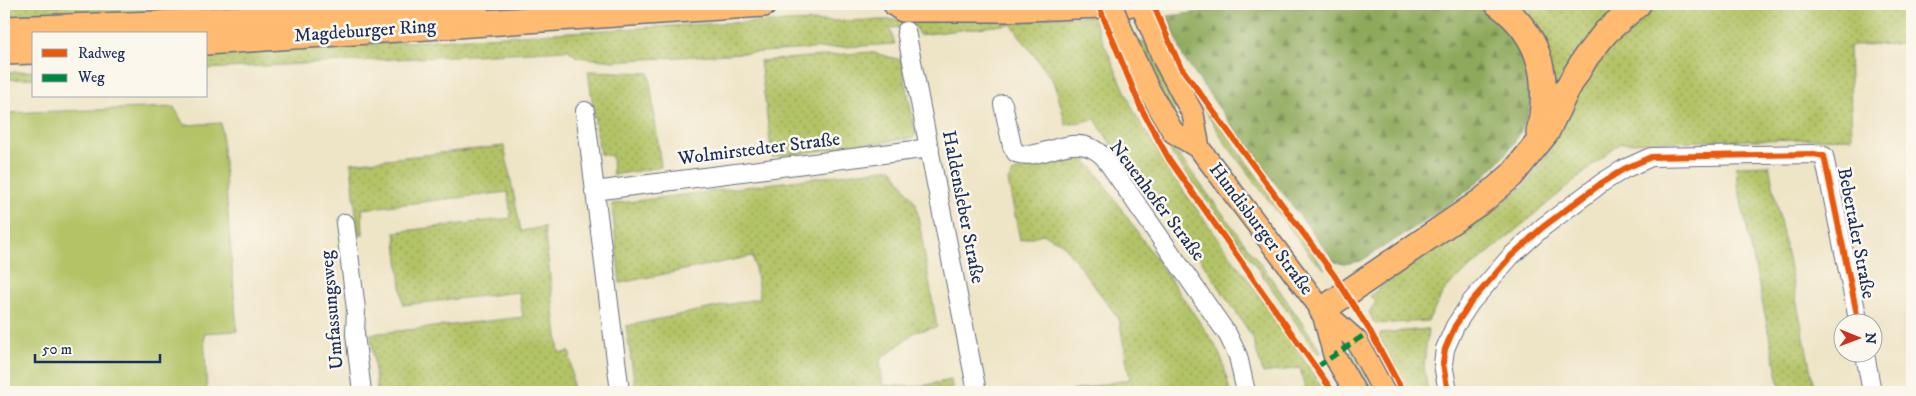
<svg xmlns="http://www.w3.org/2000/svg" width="1916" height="396" viewBox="0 0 1916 396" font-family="'IM FELL DW Pica',serif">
<defs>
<pattern id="grass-dots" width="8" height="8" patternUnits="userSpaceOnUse" patternTransform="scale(1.25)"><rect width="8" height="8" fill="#b3c366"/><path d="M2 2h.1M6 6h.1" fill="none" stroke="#919f57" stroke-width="1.8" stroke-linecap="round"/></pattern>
<pattern id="forest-firs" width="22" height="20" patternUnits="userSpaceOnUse" patternTransform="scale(1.25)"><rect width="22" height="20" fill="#8ea95b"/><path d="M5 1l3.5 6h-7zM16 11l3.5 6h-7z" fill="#738a4e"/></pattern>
</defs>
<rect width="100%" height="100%" fill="#fbf7ec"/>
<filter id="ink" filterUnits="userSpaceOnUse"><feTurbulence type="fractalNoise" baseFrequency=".02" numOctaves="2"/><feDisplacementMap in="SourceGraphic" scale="10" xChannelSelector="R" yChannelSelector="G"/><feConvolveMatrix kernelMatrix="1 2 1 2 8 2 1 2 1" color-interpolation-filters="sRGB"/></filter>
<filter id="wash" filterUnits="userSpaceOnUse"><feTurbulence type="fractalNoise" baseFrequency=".0096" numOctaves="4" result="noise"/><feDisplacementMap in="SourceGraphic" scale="20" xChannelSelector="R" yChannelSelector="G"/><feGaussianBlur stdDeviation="1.12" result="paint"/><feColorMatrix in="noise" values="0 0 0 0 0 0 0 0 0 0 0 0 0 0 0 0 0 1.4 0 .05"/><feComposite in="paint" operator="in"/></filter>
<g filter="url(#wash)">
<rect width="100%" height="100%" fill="#eee4c6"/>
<!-- grass -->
<path fill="url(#grass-dots)" stroke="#677962" d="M4,4H193L130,14L4,17Z
M1513,4H1624L1558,89Z
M1654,4H1912V44L1853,45L1849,47L1852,138L1620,143L1446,288L1428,321L1375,324L1369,312L1376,302L1370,296L1388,281L1492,212L1526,184L1550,150L1584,73L1647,8Z
M1092,16L1136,116L1182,189L1273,314L1325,392H1306L1300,368L1263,373L1252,336L1154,190L1145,198L1095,119L1066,125L1055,84L1011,24L919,35L915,26L890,28L895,44L613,61L577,57L568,50L206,69V58L235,52L722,23Z
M1137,42H1145L1177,107L1172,113Z
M870,52L901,60L916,135L913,138L772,157L760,61Z
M34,71V78L4,80V73Z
M588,71L649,73L661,167L613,175L612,156L600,154Z
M1181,73L1325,269L1313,259L1226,144Z
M1142,94L1177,153L1271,278L1322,352L1318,354L1241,245L1173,156Z
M504,146L521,231L544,227L559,353L570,352L573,392H377L371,334L523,317L519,292L403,305L395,232L511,218L508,192L362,209L363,235H358L351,163Z
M1079,159L1086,161L1093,168L1214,343L1223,362L1230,392H1066L1130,379L1119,319L1062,243L1043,234L1020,240L1008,181L1013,172L1062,160Z
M1769,165L1815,392H1781L1737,181L1736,166Z
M892,168L916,204L937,327L915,332L880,360L883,385L916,387L951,380L953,392H636L626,326L760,298L753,256L620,283L612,204Z
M1428,329L1424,367L1428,392H1409L1379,336L1381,333Z
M1367,342H1372L1399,392H1394Z
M1352,351L1375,392H1365L1343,355Z"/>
<!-- forest -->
<path fill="url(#forest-firs)" stroke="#546c5c" d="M1263,4H1480C1500,14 1517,37 1526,58C1563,152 1423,220 1361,261L1344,264L1335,262L1235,130L1184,59L1168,16Z"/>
<!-- pitch -->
<path fill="#b3c366" stroke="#677962" d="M174,107L184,125L221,123L237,331L204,333L207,392H8V388L4,385V113Z"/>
</g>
<g filter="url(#ink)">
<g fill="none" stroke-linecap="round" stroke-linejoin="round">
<defs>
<path id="minor" d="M906,31L977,392
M1003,104L1012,146L1016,153C1044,163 1073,127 1104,157L1228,335L1238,356L1246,392
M585,111L620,392
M594,191L930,148
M345,223L356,309L355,334L362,392
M1865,354L1872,392
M1448,392L1443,364L1445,349L1455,326L1471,302L1511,256L1543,227L1603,182L1624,169L1651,157L1814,154L1824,156L1859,324"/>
<path id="major" d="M1141,4L1163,58L1193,114L1199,148
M1126,41L1148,88L1173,132L1199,148L1322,310L1357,341L1384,392
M1322,310L1334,355L1355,392"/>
<path id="highway" d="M896,4L903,9H1003L1128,4
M1498,4C1543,37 1550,81 1539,133
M4,29L156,24L477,4
M206,42L764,4
M4,52L34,51
M1322,310L1483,200L1512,175L1546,133L1567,89L1586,57L1606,32L1638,4"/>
</defs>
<!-- minor casing -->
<use href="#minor" stroke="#656e82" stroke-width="20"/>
<!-- major casing -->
<use href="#major" stroke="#656e82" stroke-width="24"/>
<!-- highway casing -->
<use href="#highway" stroke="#656e82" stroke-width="28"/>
<!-- minor -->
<use href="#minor" stroke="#fff" stroke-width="18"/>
<!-- major -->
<use href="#major" stroke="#ffbb71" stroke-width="21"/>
<!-- highway -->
<use href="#highway" stroke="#ffbb71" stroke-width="25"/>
<defs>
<path id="major-bridge" d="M1111,4L1126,41"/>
</defs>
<!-- major-bridge casing -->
<use href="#major-bridge" stroke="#656e82" stroke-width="24" stroke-linecap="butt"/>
<!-- major-bridge -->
<use href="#major-bridge" stroke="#ffbb71" stroke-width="21"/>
<!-- quiet -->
<path stroke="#00873e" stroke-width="5" stroke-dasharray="10 5" stroke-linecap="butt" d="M1317,367L1370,331"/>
<defs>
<path id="cycleway" d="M1098,4L1141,108L1169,159L1333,392
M1153,4L1180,66L1334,275L1370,331L1403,392
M1448,392L1443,364L1445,349L1455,326L1471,302L1511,256L1543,227L1603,182L1624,169L1651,157L1814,154L1824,156L1859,324"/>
</defs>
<!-- cycleway casing -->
<use href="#cycleway" stroke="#fbf7ec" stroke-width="9"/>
<!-- cycleway -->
<use href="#cycleway" stroke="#e8590c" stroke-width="6"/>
</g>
</g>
<g text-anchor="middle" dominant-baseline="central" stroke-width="5" stroke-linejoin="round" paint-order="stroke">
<!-- street labels -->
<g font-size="19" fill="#1b2f5e" stroke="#fbf7ec">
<text transform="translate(365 31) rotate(-4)">Magdeburger Ring</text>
<text transform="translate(759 149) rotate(-7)">Wolmirstedter Straße</text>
<text transform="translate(1157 201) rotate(53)">Neuenhofer Straße</text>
<text transform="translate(963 207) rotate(79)">Haldensleber Straße</text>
<text transform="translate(1261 229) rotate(53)">Hundisburger Straße</text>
<text transform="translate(1856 233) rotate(79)">Bebertaler Straße</text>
<text transform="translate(332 310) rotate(-95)">Umfassungsweg</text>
</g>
</g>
<!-- margin -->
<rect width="1916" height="396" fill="none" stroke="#fbf7ec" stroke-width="20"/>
<!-- legend -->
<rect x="32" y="32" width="175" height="65" fill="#fbf7ec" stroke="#a1a7b3"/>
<rect x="42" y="49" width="25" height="8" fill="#e8590c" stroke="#a1a7b3"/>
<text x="78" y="58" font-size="15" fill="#1b2f5e">Radweg</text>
<rect x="42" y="74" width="25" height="8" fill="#00873e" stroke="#a1a7b3"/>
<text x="78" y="82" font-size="15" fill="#1b2f5e">Weg</text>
<!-- north arrow -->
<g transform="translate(1858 338) rotate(91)"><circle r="24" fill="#fbf7ec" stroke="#a1a7b3"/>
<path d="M0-4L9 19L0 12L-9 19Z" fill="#c8321e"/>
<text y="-8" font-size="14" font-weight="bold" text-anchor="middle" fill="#1b2f5e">N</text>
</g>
<!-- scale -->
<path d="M35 354v8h125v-8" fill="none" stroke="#1b2f5e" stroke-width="2.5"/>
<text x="42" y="354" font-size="15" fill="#1b2f5e" stroke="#fbf7ec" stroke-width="4" paint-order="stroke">50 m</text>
</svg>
